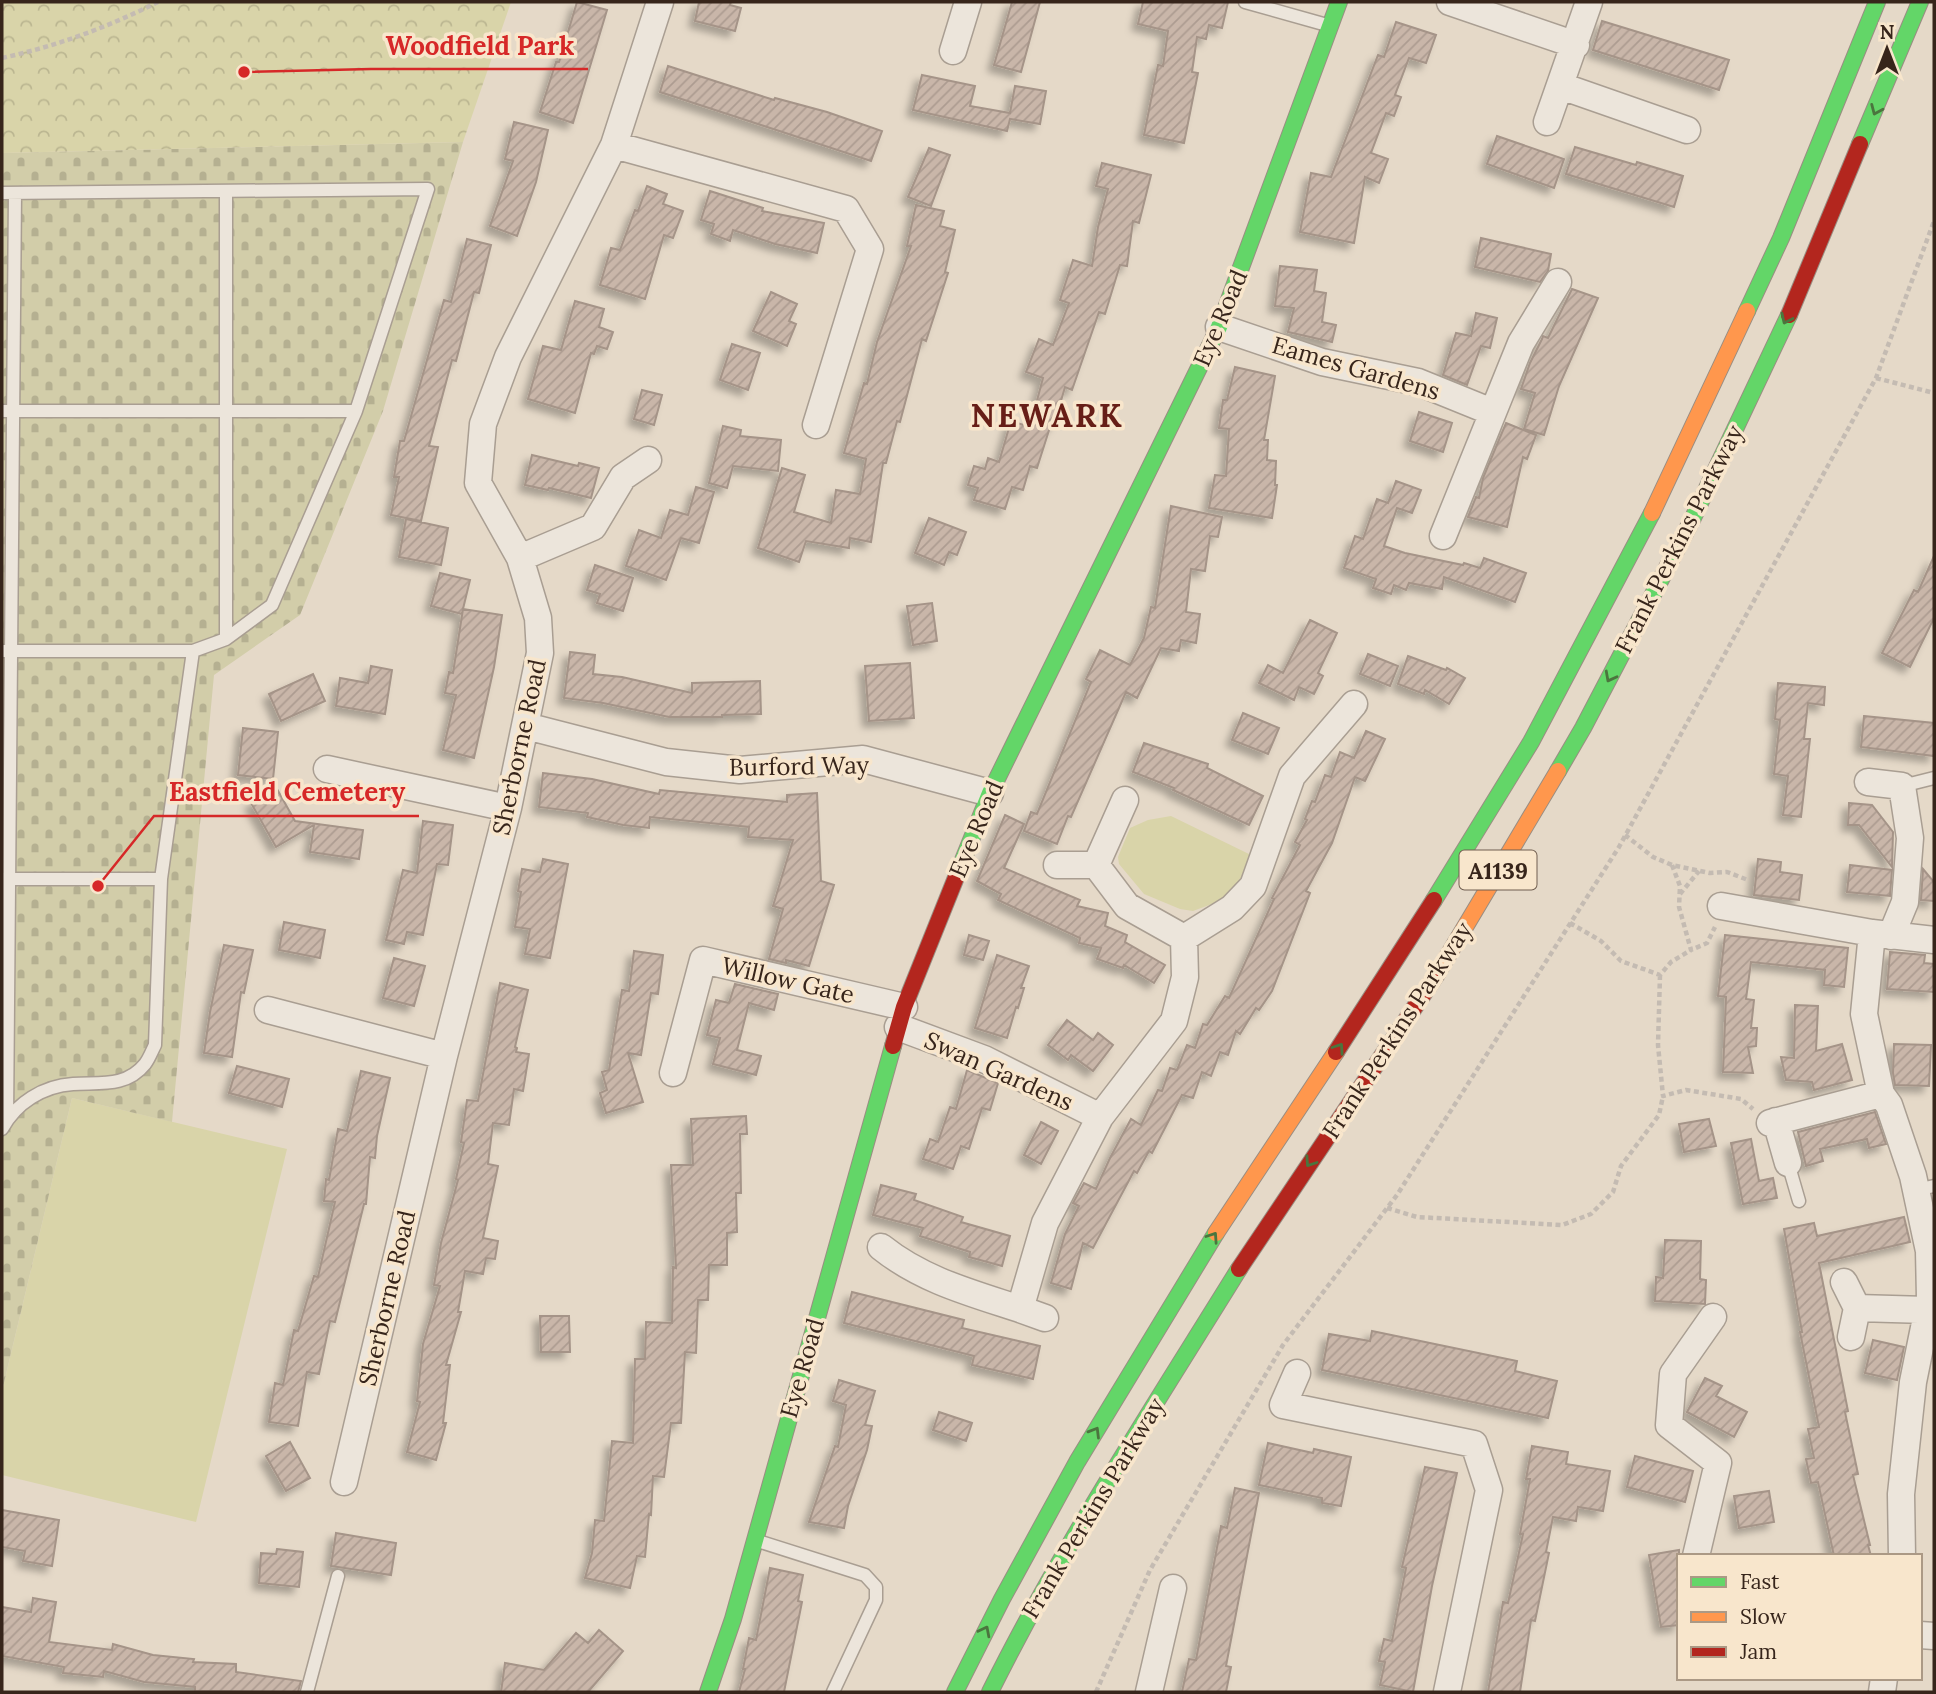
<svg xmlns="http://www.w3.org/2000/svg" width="1936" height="1694" viewBox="0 0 1936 1694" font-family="Lora,serif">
<defs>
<pattern id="cemetery-stones" width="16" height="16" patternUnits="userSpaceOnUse" patternTransform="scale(1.75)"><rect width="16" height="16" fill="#d2cda9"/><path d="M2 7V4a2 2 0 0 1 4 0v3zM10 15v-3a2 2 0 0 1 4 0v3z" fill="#b5b091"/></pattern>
<pattern id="park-crowns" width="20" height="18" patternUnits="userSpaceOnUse" patternTransform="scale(1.75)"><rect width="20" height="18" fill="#d9d4a9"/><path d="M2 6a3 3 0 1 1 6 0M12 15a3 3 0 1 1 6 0" fill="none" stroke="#bbb691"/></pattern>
<pattern id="building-hatch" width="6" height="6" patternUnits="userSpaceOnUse" patternTransform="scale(1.75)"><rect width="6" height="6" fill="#c9b6a9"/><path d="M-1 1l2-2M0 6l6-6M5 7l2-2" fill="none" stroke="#ad9c91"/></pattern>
<filter id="shadow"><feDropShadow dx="-6" dy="6" stdDeviation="3.5" flood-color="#0004"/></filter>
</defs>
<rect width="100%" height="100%" fill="#e5d9c8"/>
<!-- green -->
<path fill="#d9d4a9" d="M1171,816L1251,855L1239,882L1220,901L1193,911L1180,909L1144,894L1119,864L1118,857L1130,828L1148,820Z
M72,1098L287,1149L196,1522L2,1475V1391Z"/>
<!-- cemetery -->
<path fill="url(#cemetery-stones)" d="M463,142L383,411L300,615L214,675L172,1122L72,1098L2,1391V153Z"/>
<!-- park -->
<path fill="url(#park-crowns)" d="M2,2H511L463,142L2,153Z"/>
<!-- building -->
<path fill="url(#building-hatch)" stroke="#a59488" stroke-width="2" filter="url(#shadow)" d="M577,2L607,10L573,123L540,112L556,62H559Z
M699,2H731L730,5L741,8L735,31L695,21Z
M1012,2H1040L1021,72L994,65Z
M1143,2H1228L1222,28L1209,25L1206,39L1197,37L1192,72L1198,73L1184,143L1144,135L1158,65L1163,66L1168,31L1138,24Z
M1602,21L1729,60L1719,90L1593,50Z
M1396,22L1436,35L1426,63L1409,58L1395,95L1401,97L1394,116L1386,113L1371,153L1388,159L1379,183L1365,177L1354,243L1300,232L1311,173L1331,177L1378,55L1384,57Z
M668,66L774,100L775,98L827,112L882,131L871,161L660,92Z
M922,75L975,86L970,106L1010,113L1015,86L1046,91L1040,124L1010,119L1007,131L913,110Z
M514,122L548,130L536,182L517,236L490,226L513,161L505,159Z
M1497,136L1564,159L1554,188L1487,164Z
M1575,147L1636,165L1637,162L1683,176L1674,207L1566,174Z
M929,148L950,155L931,206L908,197Z
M1102,163L1151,175L1139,223L1133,221L1127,266L1120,265L1105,314L1099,312L1072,390L1065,387L1054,425L1051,424L1037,468L1030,466L1023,490L1012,487L1005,509L974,500L978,488L968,485L974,466L985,469L988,458L999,462L1011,421L1030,427L1043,378L1026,372L1039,339L1053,345L1069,303L1060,300L1073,260L1092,266L1098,227L1108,189L1096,186Z
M647,186L667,194L663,204L683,211L673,238L664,235L645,299L600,285L611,248L620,250L635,210L638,211Z
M710,191L763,208L762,211L824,223L817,253L775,244L733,230L730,241L711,234L714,224L701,220Z
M916,205L944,211L940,226L955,230L945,272L948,273L926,341L922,339L900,422L897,421L886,463H883L871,542L850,538L849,548L806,541L799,562L758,548L782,468L805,475L794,512L831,523L836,490L860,494L866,459L844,453L864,383L867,384L877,342L911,246H907Z
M1481,238L1551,254L1548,271L1540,282L1475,267Z
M467,239L491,245L479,293L474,292L456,361L452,360L429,446L438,447L421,521L391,515L399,477H394L400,441H404L444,300L451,302Z
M1280,266L1317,270L1314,291L1326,293L1322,322L1336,325L1332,342L1288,332L1294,308L1275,306Z
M1572,289L1598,298L1559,386L1544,435L1524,429L1535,393L1521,389L1530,363L1542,339L1543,336L1548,338Z
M771,292L797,304L789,321L796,324L787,346L753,331Z
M575,301L604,309L599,327L613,332L607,349L597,346L594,354L591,353L575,413L528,399L543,346L561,350Z
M1476,313L1497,318L1490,348L1481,346L1467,385L1443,375L1456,333L1471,336Z
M732,344L760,353L748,390L720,380Z
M1235,367L1275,376L1264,440H1268L1267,460L1276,461L1275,485H1277L1272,518L1209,508L1215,475L1226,476L1229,429L1219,428L1223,400H1227Z
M642,390L662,395L654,425L634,419Z
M1419,412L1452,423L1443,452L1410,441Z
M1506,423L1536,435L1527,459L1523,457L1507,527L1468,517L1476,497L1479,498L1483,478Z
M723,426L741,430L740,436L781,440L778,471L733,466L727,488L709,483Z
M532,455L578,466L579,463L599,468L591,498L549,488L548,490L525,485Z
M1396,481L1421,490L1412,513L1397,508L1384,546L1405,553L1463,565L1464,563L1480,568L1484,558L1526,573L1515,602L1444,577L1442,589L1409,583L1406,590L1394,585L1391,594L1373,588L1376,579L1344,568L1355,536L1363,539L1377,499L1388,503Z
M696,487L714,492L699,543L681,538L666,580L626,566L639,530L661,538L670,510L688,515Z
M1171,506L1222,517L1218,537L1210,536L1205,571L1191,569L1186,612L1200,614L1196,643L1181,640L1179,651L1161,648L1137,698L1126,692L1071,817L1068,816L1057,844L1024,831L1031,812L1037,814L1091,682L1086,679L1100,650L1130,665L1144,638L1151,607L1155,608Z
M929,518L966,532L957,555L949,552L944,565L915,553Z
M406,519L448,528L441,565L399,557Z
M1934,556V618L1910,667L1882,653L1914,590L1918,592Z
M595,565L633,578L623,611L597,603L600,594L587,590Z
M440,573L470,580L463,609L502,615L494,667L474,758L443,750L456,695L445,693L449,672L453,673L463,609L462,614L431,606Z
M932,603L937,641L913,645L907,606Z
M1310,620L1337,633L1318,673L1323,676L1314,694L1299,687L1294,700L1259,683L1268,665L1283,673Z
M570,652L595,655L593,674L622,677L692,693V683L760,681L761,714L722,715V717H669L603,703L564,698Z
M1368,654L1398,666L1390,686L1360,674Z
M1408,656L1446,670L1447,668L1465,678L1449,704L1425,690L1424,694L1398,684Z
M910,663L914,718L869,721L865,666Z
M371,666L392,670L385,714L336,706L340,678L368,683Z
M313,674L325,701L281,721L269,694Z
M1778,683L1825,687L1824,705L1808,703L1804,739H1810L1801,817L1783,815L1788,776L1774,774L1780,720L1775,719Z
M1243,713L1279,728L1268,754L1232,740Z
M1864,716L1934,723V756L1861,747Z
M243,728L278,732L273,779L238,775Z
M1366,731L1385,739L1365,781L1355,777L1332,843L1306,891L1310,893L1272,991L1259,1010L1256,1008L1240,1034L1236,1031L1228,1055L1220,1052L1211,1076L1202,1072L1193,1098L1182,1095L1152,1153L1149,1151L1137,1173L1134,1171L1093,1248L1083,1243L1071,1289L1051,1283L1065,1234L1079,1206L1073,1203L1084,1183L1096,1189L1110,1158L1131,1119L1141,1125L1158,1090L1162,1091L1170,1068L1177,1070L1187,1045L1195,1048L1203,1024L1207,1025L1225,996L1229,998L1274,899L1272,898L1300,845L1295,842L1307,820L1305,819L1312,801L1315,802L1325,775L1331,777L1340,752L1354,758Z
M1144,743L1208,764L1207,768L1263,796L1249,825L1173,790L1174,788L1133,772Z
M543,773L592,779L659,794L660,790L787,802V795L817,793L821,881L834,885L809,966L786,960V963L769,959L783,909L773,906L793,840L748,837L749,827L650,817L649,828L623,825L587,817L588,813L539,807Z
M277,789L295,821L363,830L359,859L310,852L314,825L276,847L251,803Z
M1849,803L1872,805L1893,832L1892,867L1859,825H1848Z
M1005,815L1024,824L1004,868L1080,900L1077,906L1108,913L1105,926L1127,935L1125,942L1165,965L1154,983L1124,965L1123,968L1097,959L1101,948L1079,943L1080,938L998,900L1001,894L977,881Z
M423,821L453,825L448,865L437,864L423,935L407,932L404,944L386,940L403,870L417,873Z
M543,859L568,864L550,958L525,954L530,929L515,927L521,892L518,891L522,869L540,872Z
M1758,859L1781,862L1780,872L1802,875L1799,900L1754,895Z
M1850,865L1892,870L1890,896L1847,892Z
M1923,869L1934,882V901L1921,900Z
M284,922L325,930L320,958L279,950Z
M969,935L989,941L983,960L964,955Z
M1725,935L1848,948L1844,987L1824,985L1825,970L1751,962L1746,999L1754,1000L1751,1028H1757L1756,1046L1748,1047L1753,1073L1723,1072L1726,997L1718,996Z
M224,945L253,950L244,993L241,992L232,1057L204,1053L210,1012Z
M634,951L663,955L658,994L651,993L641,1055L628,1053L643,1102L606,1113L600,1093L607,1090L602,1072L609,1070L622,990L629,991Z
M1890,952L1925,955L1924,963L1934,964V992L1887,989Z
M997,955L1029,966L1021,988H1024L1018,1008L1016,1007L1007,1038L975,1028Z
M394,958L425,966L414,1006L383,998Z
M500,983L528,990L515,1047L517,1048L516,1052L529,1054L523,1091L514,1089L509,1125L493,1123L488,1164L498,1166L483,1238L498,1241L495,1259L486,1258L483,1274L465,1271L458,1312H461L446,1365H450L443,1423H446L436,1460L407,1452L420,1402L417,1401L423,1344L440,1286L434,1285L441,1243L458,1180L456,1179L464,1143L461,1142L467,1100L478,1101Z
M735,984L778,994L774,1010L749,1003L737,1050L761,1056L756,1075L713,1064L720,1038L707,1035L716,1000L729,1003Z
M1795,1005L1818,1006L1816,1051L1842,1044L1852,1080L1814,1090L1812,1082L1786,1080L1781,1057L1794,1058Z
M1067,1020L1093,1040L1098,1033L1113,1045L1093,1071L1071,1055L1068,1060L1048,1045Z
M1894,1044L1931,1045L1929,1086L1895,1085L1893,1073Z
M237,1066L289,1079L282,1107L229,1093Z
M967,1070L998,1083L990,1110L982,1108L969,1149L961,1146L953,1169L923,1159L930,1139L938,1142L950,1107L956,1109Z
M361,1071L390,1078L377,1136L375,1158L370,1157L366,1204H364L335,1322L330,1321L319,1374L307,1372L298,1426L269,1422L275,1383L283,1385L294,1330L298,1331L314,1276L318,1277L335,1202L324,1201L326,1179L329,1180L338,1129L347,1131Z
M1875,1112L1886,1144L1869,1148L1867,1139L1820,1149L1823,1161L1806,1166L1798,1132Z
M746,1116L747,1134H740L741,1193H736L737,1232L727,1233V1265H709L708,1300H698L696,1353L685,1352L681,1423H671L664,1477L653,1476L651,1515L649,1514L645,1557L637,1556L630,1588L585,1578L592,1553L595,1520L604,1521L612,1441L633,1443L635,1359H645L646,1322L672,1323L673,1267L676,1268L671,1165H693L691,1119Z
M1709,1119L1716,1146L1684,1152L1679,1124Z
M1041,1122L1058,1131L1041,1164L1024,1155Z
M1751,1139L1759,1181L1773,1178L1777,1198L1743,1204L1731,1143Z
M881,1185L916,1194L914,1200L963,1217L961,1222L1010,1236L1002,1266L969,1257L970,1252L920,1236L923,1228L873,1215Z
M1904,1217L1910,1242L1819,1263L1848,1411L1845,1412L1858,1474L1853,1475L1870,1545H1868L1871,1556H1834L1818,1482L1811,1483L1806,1459L1814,1458L1808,1429L1819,1427L1800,1332H1802L1784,1229L1814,1223L1817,1236Z
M1665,1240L1701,1241L1700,1279L1706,1280L1705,1304L1655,1301L1656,1277L1663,1278Z
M852,1292L964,1320L962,1328L1040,1346L1033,1379L972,1365L974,1356L844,1323Z
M540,1316H569L570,1352H541Z
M1372,1331L1517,1361L1515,1371L1557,1381L1548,1418L1322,1370L1329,1334L1370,1341Z
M1873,1340L1904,1347L1897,1380L1865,1373Z
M1705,1378L1722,1386L1716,1396L1747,1412L1734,1437L1687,1412Z
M839,1380L875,1391L865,1425L872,1426L867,1450L848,1506L844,1528L809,1522L835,1446L838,1447L846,1405L833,1401Z
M939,1412L972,1423L966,1441L933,1430Z
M290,1442L310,1478L286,1491L266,1456Z
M1268,1443L1313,1453L1314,1449L1351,1457L1341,1506L1322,1503V1498L1259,1485Z
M1532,1446L1568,1452L1566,1464L1610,1471L1603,1511L1578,1507L1576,1521L1553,1517L1546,1552L1549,1553L1535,1621L1531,1620L1520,1692H1488L1503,1602L1508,1603L1523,1534H1520L1530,1479H1526Z
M1635,1456L1693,1471L1685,1502L1627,1487Z
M1425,1467L1457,1473L1432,1586L1413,1692L1380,1685L1385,1662L1379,1661L1384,1639L1392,1641L1406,1568L1402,1567Z
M1235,1488L1259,1493L1226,1666L1231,1667L1226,1692H1182L1189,1659L1196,1660L1221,1526L1227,1528Z
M1769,1491L1774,1522L1739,1528L1734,1496Z
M2,1510L59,1520L52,1566L23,1561L25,1551L2,1547Z
M336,1533L396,1543L391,1575L331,1566Z
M277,1549L303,1552L299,1587L259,1583L261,1553L276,1554Z
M1679,1550V1625L1661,1627L1649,1555Z
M770,1568L803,1575L798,1601L802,1602L784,1692H739L745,1669H743L749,1638L756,1640Z
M33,1598L56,1602L49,1642L112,1650L113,1644L153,1655L194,1659L193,1662L236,1664V1672L301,1681L298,1692L195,1691V1687L144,1682L104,1671L103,1677L63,1673L64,1667L2,1656V1607L31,1612Z
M599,1630L623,1651L588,1692H501L505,1663L544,1670L576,1633L588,1643Z"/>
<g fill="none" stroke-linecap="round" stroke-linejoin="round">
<defs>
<path id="lane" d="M1245,2L1327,25
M226,191V639
M2,193L428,189L356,411L272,605L226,639L193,651H2
M2,411H356
M1902,786L1934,778
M2,879H161
M7,1120L15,193
M2,1129C16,1103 43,1086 73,1084C98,1082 126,1088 145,1064C149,1059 152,1051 155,1045L161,879L193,651
M1788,1163L1799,1201
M1916,1190L1934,1186
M758,1541L865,1575L876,1587V1600L833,1692
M307,1692L338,1576"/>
<path id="street" d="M1450,2L1576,45
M953,51L968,2
M1561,86L1687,130
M1547,122L1589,2
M614,145L846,209L870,249L816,425
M1219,327L1322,362L1418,382L1492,412
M1443,536L1521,343L1558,282
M520,558L593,527L623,477L648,460
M526,726L666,762L740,770L863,759L990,793
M327,769L508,808
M1868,782L1902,786L1910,838L1905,902L1891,936
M1057,865H1096
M1721,906L1872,933L1934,940
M1872,933L1864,1014L1881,1094L1889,1105L1913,1176L1929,1251L1930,1298L1913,1382L1901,1494L1902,1556
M1184,938L1232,908L1253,886L1292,776L1354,704
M268,1010L444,1056
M898,1027L984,1059L1100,1117
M673,1073L703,960L904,1007
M1776,1121L1788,1163
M1770,1123L1881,1094
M881,1247C922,1280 971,1293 1020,1309
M1844,1282L1857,1308L1927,1310
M1045,1318L1020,1309L1045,1223L1100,1117L1174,1021L1185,977L1184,938L1127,906L1096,865L1125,800
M1851,1337L1857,1308
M1297,1373L1283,1405L1474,1444L1489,1490L1447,1692
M344,1482L444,1056L508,808L540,653L538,618L520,558L478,483L483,424L508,357L614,145L660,2
M1696,1556L1718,1463L1669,1425L1673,1374L1713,1317
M1920,1635L1934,1636
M1149,1692L1173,1588
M1882,1692L1884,1678"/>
<path id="fast" d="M1860,144L1920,2
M1747,311L1781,238L1877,2
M1558,771L1583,728L1692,520L1789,315
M961,865L990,793L1219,327L1339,2
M1434,900L1531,742L1652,513
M708,1692L733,1619L893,1046
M955,1692L1002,1599L1077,1462L1216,1233
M990,1692C1063,1545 1153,1408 1239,1269"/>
<path id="slow" d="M1652,513L1747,311
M1437,974L1558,771
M1216,1233L1336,1052"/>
<path id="jam" d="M1789,315L1860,144
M893,1046L904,1007L961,865
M1336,1052L1434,900
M1239,1269L1437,974"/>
</defs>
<!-- lane casing -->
<use href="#lane" stroke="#a99e92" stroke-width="15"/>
<!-- street casing -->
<use href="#street" stroke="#a99e92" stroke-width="29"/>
<!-- fast casing -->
<use href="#fast" stroke="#998d82" stroke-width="18"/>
<!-- slow casing -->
<use href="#slow" stroke="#998d82" stroke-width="18"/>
<!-- jam casing -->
<use href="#jam" stroke="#998d82" stroke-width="18"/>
<!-- path -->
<path stroke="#c4bbb2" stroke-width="4.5" stroke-dasharray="5 3.5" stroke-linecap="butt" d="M2,58C57,46 108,27 158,2
M1876,378L1934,393
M1625,835L1653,857L1672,865L1710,873L1727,872L1748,880
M1672,865L1680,886L1679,907L1691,950L1707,943L1715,927
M1680,894L1699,871
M1570,923L1601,941L1621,961L1660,975L1671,962L1691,950
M1660,975L1658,1045L1663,1096L1686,1090L1741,1099L1753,1109
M1387,1208L1417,1217L1562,1225L1591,1214L1613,1192L1621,1166L1659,1115L1663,1096
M1096,1692L1150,1570L1283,1345L1397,1195L1619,847L1876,378L1934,221"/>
<!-- lane -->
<use href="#lane" stroke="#ece5db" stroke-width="12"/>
<!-- street -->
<use href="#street" stroke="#ece5db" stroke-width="26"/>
<!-- fast -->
<use href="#fast" stroke="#63d668" stroke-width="16"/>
<!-- slow -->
<use href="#slow" stroke="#ff974d" stroke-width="16"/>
<!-- jam -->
<use href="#jam" stroke="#b3261e" stroke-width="16"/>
</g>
<!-- one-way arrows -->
<defs><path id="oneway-chevron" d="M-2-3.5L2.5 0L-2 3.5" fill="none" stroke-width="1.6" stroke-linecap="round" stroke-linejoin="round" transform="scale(1.75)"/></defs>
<g stroke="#4b753e">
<use href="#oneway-chevron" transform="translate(1876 110) rotate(113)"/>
<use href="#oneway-chevron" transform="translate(1786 319) rotate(115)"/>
<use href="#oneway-chevron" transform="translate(1610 677) rotate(118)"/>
<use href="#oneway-chevron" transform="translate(1339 1048) rotate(-56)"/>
<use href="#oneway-chevron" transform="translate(1310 1162) rotate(124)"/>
<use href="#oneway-chevron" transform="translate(1213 1237) rotate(-56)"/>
<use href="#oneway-chevron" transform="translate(1095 1432) rotate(-59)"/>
<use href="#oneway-chevron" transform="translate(985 1631) rotate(-63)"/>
</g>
<g text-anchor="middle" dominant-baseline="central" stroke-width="7" stroke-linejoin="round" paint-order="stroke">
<!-- shield labels -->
<rect fill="#f8e6cc" stroke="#715f50" stroke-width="2" x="1459.5" y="850.5" width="77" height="39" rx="5"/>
<g font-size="23" font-weight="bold" fill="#37251b">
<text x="1498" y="870">A1139</text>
</g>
<!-- street labels -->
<g font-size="24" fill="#37251b" stroke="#f8e6cc">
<text transform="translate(1220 318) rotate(-67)">Eye Road</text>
<text transform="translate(1356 368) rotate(16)">Eames Gardens</text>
<text transform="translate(1679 539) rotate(-63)">Frank Perkins Parkway</text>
<text transform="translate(519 747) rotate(-78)">Sherborne Road</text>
<text transform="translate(799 766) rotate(-1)">Burford Way</text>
<text transform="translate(976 829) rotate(-67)">Eye Road</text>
<text transform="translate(788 980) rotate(13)">Willow Gate</text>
<text transform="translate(1397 1030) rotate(-57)">Frank Perkins Parkway</text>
<text transform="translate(999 1071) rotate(24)">Swan Gardens</text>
<text transform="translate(387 1298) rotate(-77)">Sherborne Road</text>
<text transform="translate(802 1368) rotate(-74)">Eye Road</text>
<text transform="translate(1093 1508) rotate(-59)">Frank Perkins Parkway</text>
</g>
<!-- district labels -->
<g font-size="32" font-weight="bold" letter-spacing="2" fill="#671e17" stroke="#f8e6cc">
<text x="1047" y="415">NEWARK</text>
</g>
</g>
<!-- callouts -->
<path fill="none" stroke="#d62828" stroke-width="2.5" d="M244 72L371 69H588M98 886L154 816H419"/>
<g fill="#d62828" stroke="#f8e6cc" stroke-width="2.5">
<circle cx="244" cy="72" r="7"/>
<circle cx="98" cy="886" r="7"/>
</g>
<g font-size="26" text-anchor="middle" font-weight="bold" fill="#d62828" stroke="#f8e6cc" stroke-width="7" stroke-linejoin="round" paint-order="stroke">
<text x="480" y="55">Woodfield Park</text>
<text x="287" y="801">Eastfield Cemetery</text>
</g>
<!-- border -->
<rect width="1936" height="1694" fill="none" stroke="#37251b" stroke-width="7"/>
<!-- legend -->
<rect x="1677" y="1554" width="245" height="126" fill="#f8e6cc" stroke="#ab9985" stroke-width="2"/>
<rect x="1691" y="1577" width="35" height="10" fill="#63d668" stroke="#ab9985" stroke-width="2"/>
<text x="1740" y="1589" font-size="21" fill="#37251b">Fast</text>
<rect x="1691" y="1612" width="35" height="10" fill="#ff974d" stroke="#ab9985" stroke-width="2"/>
<text x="1740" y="1624" font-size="21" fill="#37251b">Slow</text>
<rect x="1691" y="1647" width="35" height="10" fill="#b3261e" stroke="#ab9985" stroke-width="2"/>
<text x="1740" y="1659" font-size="21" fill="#37251b">Jam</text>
<!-- north arrow -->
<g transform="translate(1887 49)" stroke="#f8e6cc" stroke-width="5" paint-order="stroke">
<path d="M0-5L12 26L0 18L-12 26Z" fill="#37251b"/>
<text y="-10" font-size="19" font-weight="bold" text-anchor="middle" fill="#37251b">N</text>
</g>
</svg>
